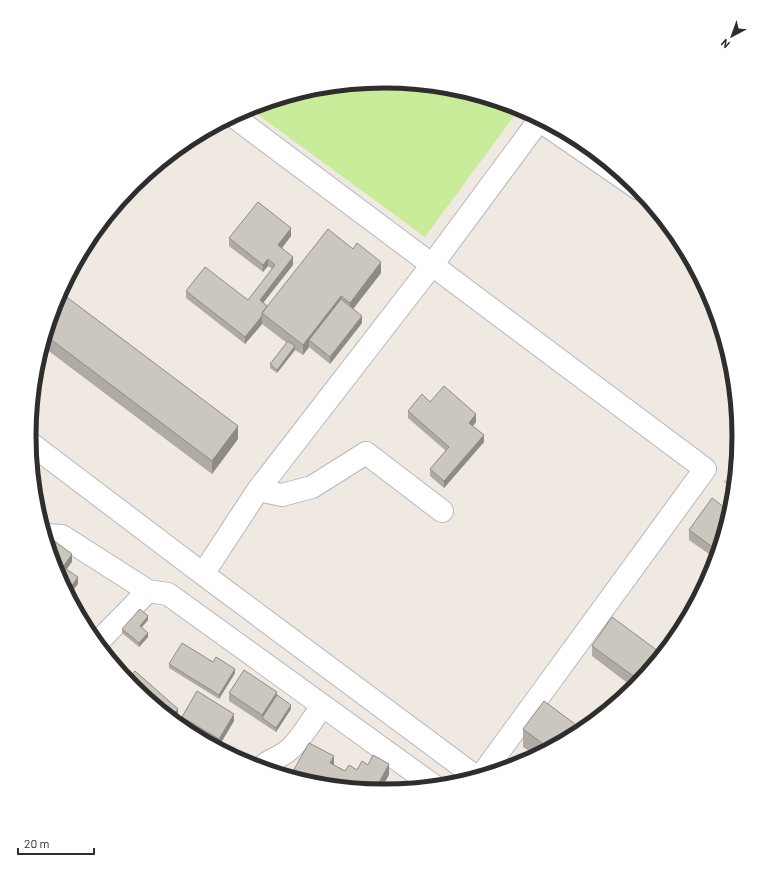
<svg xmlns="http://www.w3.org/2000/svg" width="768" height="872" viewBox="0 0 768 872" font-family="Barlow,sans-serif">
<rect width="100%" height="100%" fill="#efe9e1"/>
<!-- pitch -->
<path fill="#c9ec9a" d="M384,81L453,88L520,108L425,237L249,108L315,88Z"/>
<g fill="none" stroke-linecap="round" stroke-linejoin="round">
<defs>
<path id="minor" d="M233,116L705,469L481,776
M539,120L639,189
M30,443L203,574L258,490L432,265L540,119
M258,490L282,495L312,487L366,453L442,511
M45,536L46,535L62,536L148,591L168,594L434,786
M203,574L476,777
M97,643L148,591
M261,768C269,759 281,758 290,749C301,739 313,719 322,706"/>
</defs>
<!-- minor casing -->
<use href="#minor" stroke="#b4b7c1" stroke-width="24"/>
<!-- path -->
<path stroke="#c9c9c9" stroke-width="2.5" stroke-dasharray="3 2" stroke-linecap="butt" d="M724,481L734,487"/>
<!-- minor -->
<use href="#minor" stroke="#fff" stroke-width="22"/>
</g>
<!-- wall -->
<path fill="#afaba4" d="M291,236L282,248L293,265L263,302L267,306L381,273L353,309L362,323L330,364L309,347L303,355L295,350L277,373L270,368V364L287,343L262,324L245,344L186,298V291L248,300L272,269L268,266L263,272L229,246V238Z
M56,300L238,439L212,474L42,346Z
M430,402L476,422L473,426L484,442L444,488L430,476V469L446,451L408,418V411Z
M730,512L716,559L689,540V530Z
M148,620L142,627L148,637L139,647L122,633V629Z
M592,646L662,654L634,688L592,656Z
M213,662L235,673L219,699L169,668V664Z
M229,693L277,695L291,709L276,732L229,701Z
M182,717L234,721L219,746L182,724Z
M523,729L581,731L536,756L523,747Z
M334,765L345,771L357,770L368,765L389,775L315,784L292,777V773Z"/>
<!-- shaded-wall -->
<path fill="#8e8b86" d="M291,228V236L278,253V245Z
M293,257V265L260,307V300Z
M268,259V266L263,272V265Z
M381,262V273L350,313V303Z
M341,296V307L309,340V347L303,355V345Z
M262,316V324L245,344V337Z
M362,316V323L330,364V357Z
M295,346V350L277,373V370Z
M476,414V422L469,430V423Z
M238,426V439L212,474V461Z
M484,435V442L444,488V481Z
M72,554V562L63,574V567Z
M78,577V584L69,596L67,592Z
M148,616V620L140,629V626Z
M91,628V635L88,631Z
M148,633V637L139,647V643Z
M235,669V673L219,699V695Z
M277,692V699L262,718V715Z
M291,705V709L276,732V728Z
M178,709V716L174,720L170,717Z
M234,714V721L219,746V739Z
M334,756V767L330,763Z
M389,764V775L380,791L375,790Z"/>
<!-- building -->
<path fill="#cbc7bf" stroke="#8e8b86" d="M258,202L291,228L278,245L293,257L260,300L267,306L262,313V316L245,337L186,291L205,267L248,300L275,265L268,259L263,265L229,238Z
M328,229L353,249L357,243L381,262L350,303L341,296L303,345L262,313Z
M60,292L238,426L212,461L45,335L56,300Z
M341,299L362,316L330,357L309,340Z
M288,341L295,346L277,370L270,364Z
M444,386L476,414L469,423L484,435L444,481L430,469L449,447L408,411L422,394L430,402Z
M712,498L730,512L718,551L689,530Z
M53,540L72,554L63,567L78,577L67,592L56,572L48,546Z
M140,609L148,616L140,626L148,633L139,643L122,629Z
M612,617L662,654L640,681L592,646Z
M82,621L91,628L88,631Z
M182,643L213,662L216,657L235,669L219,695L169,664Z
M244,670L277,692L262,715L229,693Z
M135,671L178,709L170,717L133,687L127,680Z
M197,691L234,714L219,739L182,717Z
M277,695L291,705L276,728L262,718Z
M544,701L583,730L549,748L523,729Z
M309,743L334,756L330,763L345,771L349,765L357,770L362,761L368,765L373,755L389,764L375,790L315,784L311,783L292,773Z"/>
<!-- crop -->
<path d="M0 0H768V872H0ZM36 436a348 348 0 1 1 696 0a348 348 0 1 1-696 0Z" fill="#fff" fill-rule="evenodd"/>
<path fill="none" stroke="#2e2e2e" stroke-width="5" d="M36 436a348 348 0 1 1 696 0a348 348 0 1 1-696 0Z"/>
<!-- north arrow -->
<g transform="translate(732 36) rotate(221)" stroke="#ffffff" stroke-width="3" paint-order="stroke">
<path d="M0-3L7 15L0 10L-7 15Z" fill="#2e2e2e"/>
<text y="-6" font-size="11" font-weight="bold" text-anchor="middle" fill="#2e2e2e">N</text>
</g>
<!-- scale -->
<path d="M18 848v6h76v-6" fill="none" stroke="#2e2e2e" stroke-width="2"/>
<text x="24" y="848" font-size="12" fill="#2e2e2e" stroke="#ffffff" stroke-width="3" paint-order="stroke">20 m</text>
</svg>
